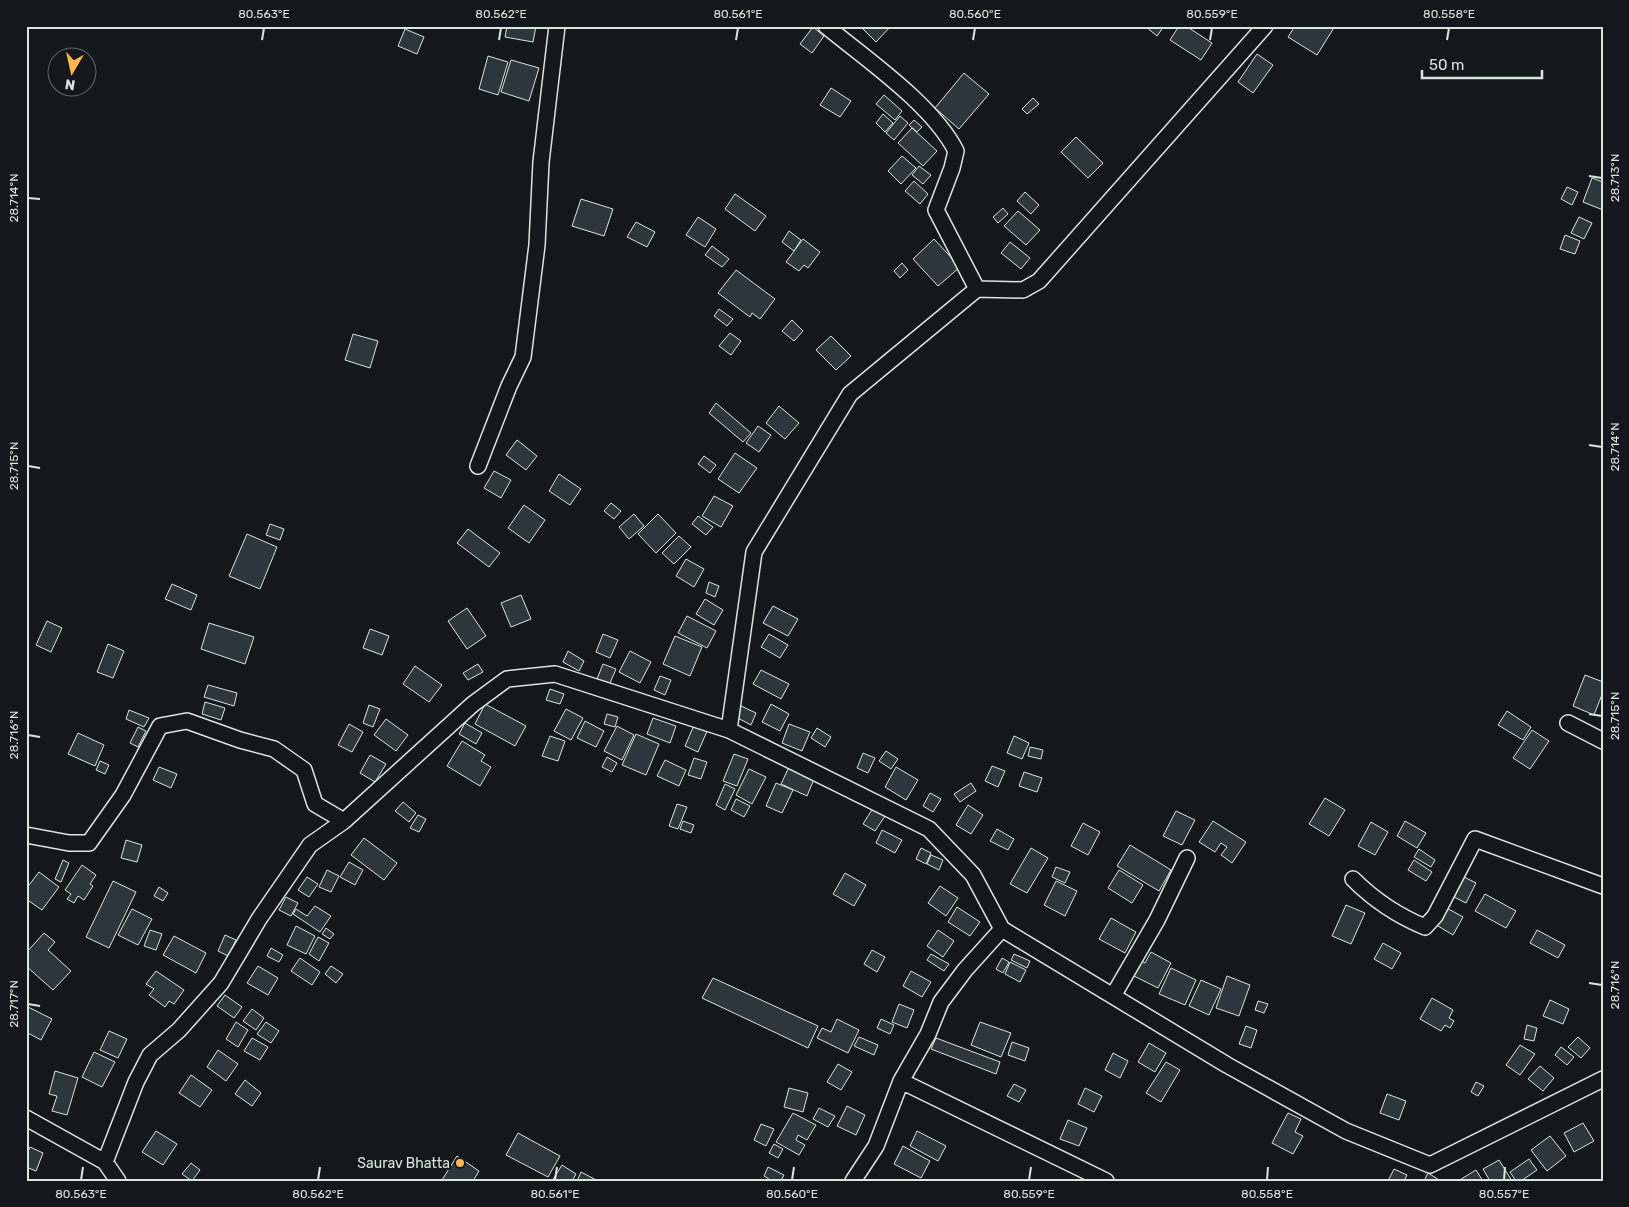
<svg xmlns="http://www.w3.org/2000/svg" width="1629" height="1207" viewBox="0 0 1629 1207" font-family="Rubik,sans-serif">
<rect width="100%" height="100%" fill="#14181c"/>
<!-- building -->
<path fill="#2c363c" stroke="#d8e6dc" d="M507,26H536L533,42L505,37Z
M862,26H891L876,42L861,27Z
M1145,26H1164L1157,36Z
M1179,26H1186L1212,43L1201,60L1170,40Z
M1295,26H1335L1317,55L1288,37Z
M813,27L824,36L812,53L800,44Z
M405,29L424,37L417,54L398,46Z
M1257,54L1273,65L1253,93L1238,82Z
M488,56L508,62L498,95L479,89Z
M511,60L539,68L529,101L501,92Z
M964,73L989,94L959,129L935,108Z
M831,88L851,101L840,117L820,105Z
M884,95L902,111L895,120L876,104Z
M1033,98L1039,104L1027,114L1022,109Z
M883,114L893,123L885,132L876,123Z
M900,116L908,123L894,140L886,133Z
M914,120L922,127L917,132L909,125Z
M912,128L937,151L923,166L898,143Z
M1076,137L1103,163L1088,178L1061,152Z
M902,156L916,168L901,184L888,171Z
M919,166L931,175L923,184L912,175Z
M1592,178L1603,182V210L1583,202Z
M914,181L928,194L920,204L905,191Z
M1567,187L1578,192L1572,205L1561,199Z
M1025,192L1039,205L1031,214L1017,201Z
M735,194L766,216L755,231L725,209Z
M581,199L613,209L604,236L572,226Z
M1003,208L1008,214L998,223L993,217Z
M1018,211L1040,230L1026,245L1004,226Z
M698,217L716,229L705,247L686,235Z
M1579,217L1592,223L1584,239L1571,233Z
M636,222L655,232L647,247L627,237Z
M789,231L801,240L794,251L782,242Z
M1565,235L1580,241L1575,254L1560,249Z
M803,239L820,252L808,268L804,265L799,271L786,262Z
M934,239L960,267L938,286L913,259Z
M1010,242L1030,258L1021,269L1001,253Z
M712,246L729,259L722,267L705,255Z
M902,263L908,270L900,278L894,271Z
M736,270L775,299L760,319L752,313L750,317L718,293Z
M719,309L733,319L727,326L714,316Z
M792,320L803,331L794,341L782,331Z
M730,333L741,341L731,355L719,346Z
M353,334L378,341L370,368L345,360Z
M831,336L851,356L836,370L816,350Z
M716,403L751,433L743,442L709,413Z
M779,406L799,423L785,439L766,423Z
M758,426L771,435L759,452L746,443Z
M517,440L537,456L526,470L506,455Z
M735,453L757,468L739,493L718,479Z
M704,456L716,465L710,473L698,464Z
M494,471L511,480L501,498L484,488Z
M559,474L581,489L570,505L549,491Z
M714,496L733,506L721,527L702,516Z
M611,503L621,511L614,519L604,511Z
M524,505L545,520L529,543L508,528Z
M634,514L644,526L629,539L619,527Z
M658,514L676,533L656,553L638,534Z
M698,516L713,527L706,535L692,524Z
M270,524L284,529L280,540L266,535Z
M468,529L500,553L489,567L457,543Z
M247,534L277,547L260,589L229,576Z
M679,536L691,547L674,564L662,553Z
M686,559L704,569L694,587L676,576Z
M709,582L719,586L715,597L706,593Z
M172,584L197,595L191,610L165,599Z
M521,595L531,619L511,627L501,603Z
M705,599L723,610L714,625L696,614Z
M773,606L798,619L788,636L763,623Z
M467,608L486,636L467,649L448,621Z
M687,616L716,631L707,648L678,633Z
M47,621L62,628L51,652L36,645Z
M209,623L254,637L245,664L201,649Z
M370,629L389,636L382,655L363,648Z
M603,634L618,640L610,658L596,652Z
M769,634L788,645L780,658L761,647Z
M675,636L702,647L690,676L663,664Z
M108,644L124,651L113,678L97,672Z
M568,651L584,661L579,671L563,662Z
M630,651L651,662L640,683L619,672Z
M478,664L483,672L468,680L463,673Z
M603,664L616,669L610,683L597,679Z
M415,666L442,685L429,702L403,684Z
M761,670L789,684L781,699L753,684Z
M1585,675L1603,682V692L1594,715L1573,706Z
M660,676L671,680L665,695L654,690Z
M208,685L237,693L234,706L204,697Z
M550,689L564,694L560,704L546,700Z
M205,702L225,708L221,720L202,714Z
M485,704L526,726L515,746L475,724Z
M771,704L789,714L780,731L762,722Z
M369,705L380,709L373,727L363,723Z
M741,706L756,713L751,725L736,717Z
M566,709L583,718L571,740L554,731Z
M129,710L149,718L144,727L126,719Z
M1507,711L1531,727L1523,740L1498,725Z
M607,714L618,717L615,727L604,724Z
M653,718L676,726L670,743L647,734Z
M386,719L408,735L396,751L374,735Z
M585,721L604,731L596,747L577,738Z
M465,723L482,733L476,744L459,734Z
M695,723L708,729L698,752L685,746Z
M349,724L363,732L352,752L338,745Z
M789,724L810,732L802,751L782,743Z
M617,726L634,735L622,760L604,751Z
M138,727L146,731L138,747L130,743Z
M817,728L831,737L825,747L811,738Z
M1532,730L1549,741L1530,769L1513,758Z
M78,733L104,745L95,766L68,754Z
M636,734L659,744L646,775L622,765Z
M550,736L565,741L558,761L542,756Z
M1014,736L1029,743L1022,759L1007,753Z
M462,741L485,755L481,761L491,767L480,786L447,766Z
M1030,747L1043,750L1041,759L1028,756Z
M886,751L898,759L891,769L879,761Z
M863,753L875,758L868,773L857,768Z
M734,754L748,759L737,786L723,781Z
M370,755L386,764L375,782L360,773Z
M607,757L617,763L612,772L602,767Z
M694,758L707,762L701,779L688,775Z
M665,760L686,770L679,786L657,776Z
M100,761L109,765L105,774L96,770Z
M992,766L1005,771L998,787L985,781Z
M159,767L177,774L171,788L153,780Z
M789,767L814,779L807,796L781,784Z
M896,767L918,780L906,800L885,787Z
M749,769L766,777L752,804L736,795Z
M1024,772L1042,778L1037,792L1019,786Z
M776,783L793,790L782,813L766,806Z
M971,783L976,791L960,802L954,794Z
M725,784L735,789L725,810L716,805Z
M930,793L941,799L933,812L923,806Z
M1325,798L1345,810L1329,836L1309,824Z
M736,799L750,806L744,817L731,810Z
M403,802L416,813L409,822L395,811Z
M677,804L687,807L678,829L669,826Z
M968,805L983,815L971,834L956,825Z
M873,808L885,816L875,831L863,824Z
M1176,811L1195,820L1182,845L1163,836Z
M418,815L426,819L419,832L410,828Z
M683,821L694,825L691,833L680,829Z
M1213,821L1246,842L1232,863L1221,855L1227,847L1221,843L1215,852L1199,842Z
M1405,821L1426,833L1417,848L1397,836Z
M1371,822L1388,832L1375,855L1358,846Z
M1083,823L1100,832L1088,855L1071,846Z
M997,829L1014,839L1008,850L990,841Z
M882,830L902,840L895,853L876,843Z
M364,838L397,863L384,880L351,855Z
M126,840L142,845L137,862L121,858Z
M1130,845L1171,870L1159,891L1117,866Z
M921,848L931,853L926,864L916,859Z
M1031,848L1048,858L1027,893L1010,884Z
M1419,849L1435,860L1431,867L1414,857Z
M931,855L943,860L939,870L927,864Z
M63,860L69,863L61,882L55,879Z
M1414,860L1432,872L1426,881L1408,870Z
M349,862L363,870L355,885L340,877Z
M82,865L96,875L90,884L93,886L84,900L78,896L74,903L67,899L71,894L65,890Z
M1056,867L1070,872L1065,883L1052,877Z
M327,870L339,876L331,892L319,887Z
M1119,870L1143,885L1132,903L1108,888Z
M39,872L59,887L42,910L26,899V889Z
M845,873L866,885L854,906L833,894Z
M1462,876L1476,883L1466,903L1452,896Z
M307,877L318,884L309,897L298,890Z
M113,881L136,892L109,948L86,937Z
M1056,881L1077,891L1065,916L1044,905Z
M940,886L958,898L946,916L928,903Z
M159,887L168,893L163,901L154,896Z
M1485,894L1516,911L1506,928L1475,911Z
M286,897L298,903L291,916L279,910Z
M1346,905L1365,913L1351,944L1332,936Z
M315,906L331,916L320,932L293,914L296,909L307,916Z
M1443,906L1463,917L1453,935L1433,923Z
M957,907L980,922L970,936L948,922Z
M132,909L152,919L138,945L118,935Z
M1111,918L1136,932L1125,953L1099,939Z
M296,926L315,936L306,954L287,945Z
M326,928L334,934L330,939L322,934Z
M150,930L162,934L156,950L144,946Z
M938,930L954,941L943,957L927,946Z
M1537,930L1565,945L1558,958L1530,943Z
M44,933L55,942L48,950L71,971L53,990L26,966V953Z
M225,935L236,940L228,956L218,951Z
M174,936L206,953L196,973L163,955Z
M318,937L329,943L319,961L309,954Z
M1383,943L1401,953L1392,969L1374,959Z
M271,948L283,955L279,962L267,956Z
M872,950L885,957L877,972L864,964Z
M1151,952L1171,963L1158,988L1132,975L1140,960L1145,963Z
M931,954L949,964L944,971L927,960Z
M1014,954L1030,961L1027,968L1011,960Z
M300,958L320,972L312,985L291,971Z
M1002,958L1009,962L1003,973L996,969Z
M1010,962L1026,970L1020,982L1005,974Z
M258,966L278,978L268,995L247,983Z
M331,966L343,974L336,983L325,974Z
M1171,968L1196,980L1185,1005L1159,994Z
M156,971L184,990L174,1004L169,1001L165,1007L149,995L154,989L146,984Z
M911,971L931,982L922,997L903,986Z
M1227,976L1250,985L1239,1016L1216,1008Z
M713,978L818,1026L808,1048L702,998Z
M1201,980L1221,989L1209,1015L1189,1006Z
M225,995L242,1007L234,1018L217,1006Z
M1432,998L1453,1010L1449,1018L1454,1021L1450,1028L1445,1025L1441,1031L1420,1019Z
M1550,1000L1569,1009L1563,1024L1543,1016Z
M1258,1001L1268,1004L1264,1013L1255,1010Z
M899,1004L914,1010L907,1028L892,1022Z
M26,1006L52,1019L41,1040L26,1032Z
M252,1009L264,1018L256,1030L243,1021Z
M837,1019L859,1030L848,1053L817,1038L822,1028L831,1032Z
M881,1019L894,1025L890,1034L877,1028Z
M236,1022L248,1030L238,1047L226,1039Z
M266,1022L279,1031L271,1043L257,1034Z
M980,1022L1011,1033L1001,1057L971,1045Z
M1527,1025L1537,1028L1534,1041L1524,1039Z
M1246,1026L1257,1030L1251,1048L1239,1044Z
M109,1031L127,1039L118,1058L100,1050Z
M859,1037L878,1045L874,1055L854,1046Z
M1578,1037L1590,1048L1581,1058L1568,1047Z
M252,1038L268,1047L260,1060L244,1051Z
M936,1038L1000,1062L996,1074L931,1049Z
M1012,1042L1029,1048L1025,1061L1008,1055Z
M1149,1043L1166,1053L1155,1072L1138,1062Z
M1520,1045L1535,1054L1520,1075L1506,1065Z
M1561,1047L1574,1057L1567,1065L1555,1055Z
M218,1050L238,1064L226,1081L207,1067Z
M94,1052L115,1062L102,1087L82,1077Z
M1113,1053L1128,1061L1120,1078L1105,1070Z
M1166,1062L1180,1070L1161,1102L1146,1093Z
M838,1064L852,1072L841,1090L827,1082Z
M1540,1066L1554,1078L1543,1091L1528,1079Z
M55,1071L78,1078L67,1115L52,1111L57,1096L49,1094Z
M191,1075L212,1090L200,1107L179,1093Z
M245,1080L261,1093L252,1106L235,1094Z
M1476,1082L1484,1086L1478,1096L1471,1092Z
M1014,1084L1026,1090L1019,1102L1007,1096Z
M789,1088L808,1093L803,1112L784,1107Z
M1085,1088L1102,1096L1094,1112L1078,1104Z
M1387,1094L1406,1101L1399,1120L1380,1113Z
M847,1106L865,1115L856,1135L837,1126Z
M819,1108L835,1116L828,1127L813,1119Z
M793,1113L816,1125L807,1140L798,1135L796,1140L805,1145L799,1155L776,1142Z
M1288,1113L1301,1119L1295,1132L1303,1136L1293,1154L1272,1143Z
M1068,1120L1087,1128L1079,1146L1060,1139Z
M1583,1123L1594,1141L1574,1152L1564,1133Z
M761,1124L774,1129L766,1146L754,1140Z
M156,1131L177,1144L163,1165L142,1152Z
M917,1131L946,1146L938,1161L910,1146Z
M518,1133L560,1156L548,1177L506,1155Z
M1550,1136L1566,1156L1547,1171L1531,1150Z
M774,1144L783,1149L778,1158L769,1153Z
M903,1146L930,1161L921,1178L894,1164Z
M30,1147L43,1153L36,1171L26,1167V1155Z
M457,1156L479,1171L473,1181L442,1180Z
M1529,1159L1537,1170L1521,1181H1516L1510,1172Z
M1499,1160L1512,1181H1490L1483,1169Z
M191,1163L200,1170L192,1181L182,1174Z
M562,1165L576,1174L572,1181H552Z
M768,1167L784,1175L781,1181H772L764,1176Z
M1394,1169L1407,1175L1404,1181H1388Z
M1476,1170L1483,1181H1458Z
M581,1172L598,1181H577Z
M1428,1173L1441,1181H1424Z"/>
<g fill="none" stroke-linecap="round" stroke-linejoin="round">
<defs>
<path id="street" d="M826,26C867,60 932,104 956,151L952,168L936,210L977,289
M478,466L509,386L523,357L537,245L541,162L557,26
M1568,723L1603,741
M729,730L754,552L850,394L977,289L1023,290L1039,281L1265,26
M26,835L69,843H89L123,795L160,726L187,721L240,740L274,749L304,770L315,804L344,821L473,704L507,679L555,674L729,730L929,829L973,875L1002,929L965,970L941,1002L928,1034L901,1081L876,1146L853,1181
M1353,879C1373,899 1398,916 1425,927L1435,916L1475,839L1603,886
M1002,929L1227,1065L1346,1131L1430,1165L1603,1079
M1113,996L1157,920L1187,858
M901,1081L1106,1181
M26,1118L105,1162L118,1181
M105,1162L136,1082L150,1055L179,1030L221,983L259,919L310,845L344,821"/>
</defs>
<!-- street casing -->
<use href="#street" stroke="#d8e6dc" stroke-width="18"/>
<!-- street -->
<use href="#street" stroke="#14181c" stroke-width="15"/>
</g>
<!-- ticks -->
<path fill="none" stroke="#d8e6dc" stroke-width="2" d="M262,40L264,28M499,40L501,28M736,40L738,28M973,40L975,28M1210,40L1212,28M1447,40L1449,28M1589,176L1602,178M28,198L40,199M1589,445L1602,447M28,466L40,468M1589,714L1602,716M28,735L40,737M1589,983L1602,985M28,1004L40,1006M81,1180L83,1167M318,1180L320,1167M555,1180L557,1167M792,1180L794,1167M1029,1180L1031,1167M1267,1180L1268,1167M1504,1180L1505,1167"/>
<!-- markers -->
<circle fill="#ffb74d" stroke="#14181c" stroke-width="2" cx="460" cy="1163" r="5"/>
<g text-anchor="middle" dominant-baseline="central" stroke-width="4" stroke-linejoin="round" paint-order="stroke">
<!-- poi labels -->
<g font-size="14" fill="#d8e6dc" stroke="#14181c" text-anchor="end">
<text x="450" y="1163">Saurav Bhatta</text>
</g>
</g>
<!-- border -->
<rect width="1629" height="1207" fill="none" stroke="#14181c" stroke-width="55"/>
<!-- north arrow -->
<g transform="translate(72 72) rotate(189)"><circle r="24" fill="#14181c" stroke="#626a69"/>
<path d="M0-4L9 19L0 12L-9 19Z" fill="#ffb74d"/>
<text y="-8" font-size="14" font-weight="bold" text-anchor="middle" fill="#d8e6dc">N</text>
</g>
<!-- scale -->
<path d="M1422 70v8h120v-8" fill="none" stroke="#d8e6dc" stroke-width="2.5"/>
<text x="1429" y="70" font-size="15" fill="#d8e6dc" stroke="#14181c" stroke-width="4" paint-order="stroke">50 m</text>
<rect x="28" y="28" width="1574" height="1152" fill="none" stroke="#d8e6dc" stroke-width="2"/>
<g font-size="12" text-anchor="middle" fill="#d8e6dc">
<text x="264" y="18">80.563°E</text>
<text x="501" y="18">80.562°E</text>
<text x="738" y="18">80.561°E</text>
<text x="975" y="18">80.560°E</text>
<text x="1212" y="18">80.559°E</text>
<text x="1449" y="18">80.558°E</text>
<text transform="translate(1615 178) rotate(-90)" y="4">28.713°N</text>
<text transform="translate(14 198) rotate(-90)" y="4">28.714°N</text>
<text transform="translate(1615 447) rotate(-90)" y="4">28.714°N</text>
<text transform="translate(14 466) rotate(-90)" y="4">28.715°N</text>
<text transform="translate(1615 716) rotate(-90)" y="4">28.715°N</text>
<text transform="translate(14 735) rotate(-90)" y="4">28.716°N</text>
<text transform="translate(1615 985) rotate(-90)" y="4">28.716°N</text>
<text transform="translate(14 1004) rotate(-90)" y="4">28.717°N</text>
<text x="81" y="1198">80.563°E</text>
<text x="318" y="1198">80.562°E</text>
<text x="555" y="1198">80.561°E</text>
<text x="792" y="1198">80.560°E</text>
<text x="1029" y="1198">80.559°E</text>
<text x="1267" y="1198">80.558°E</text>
<text x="1504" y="1198">80.557°E</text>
</g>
</svg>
